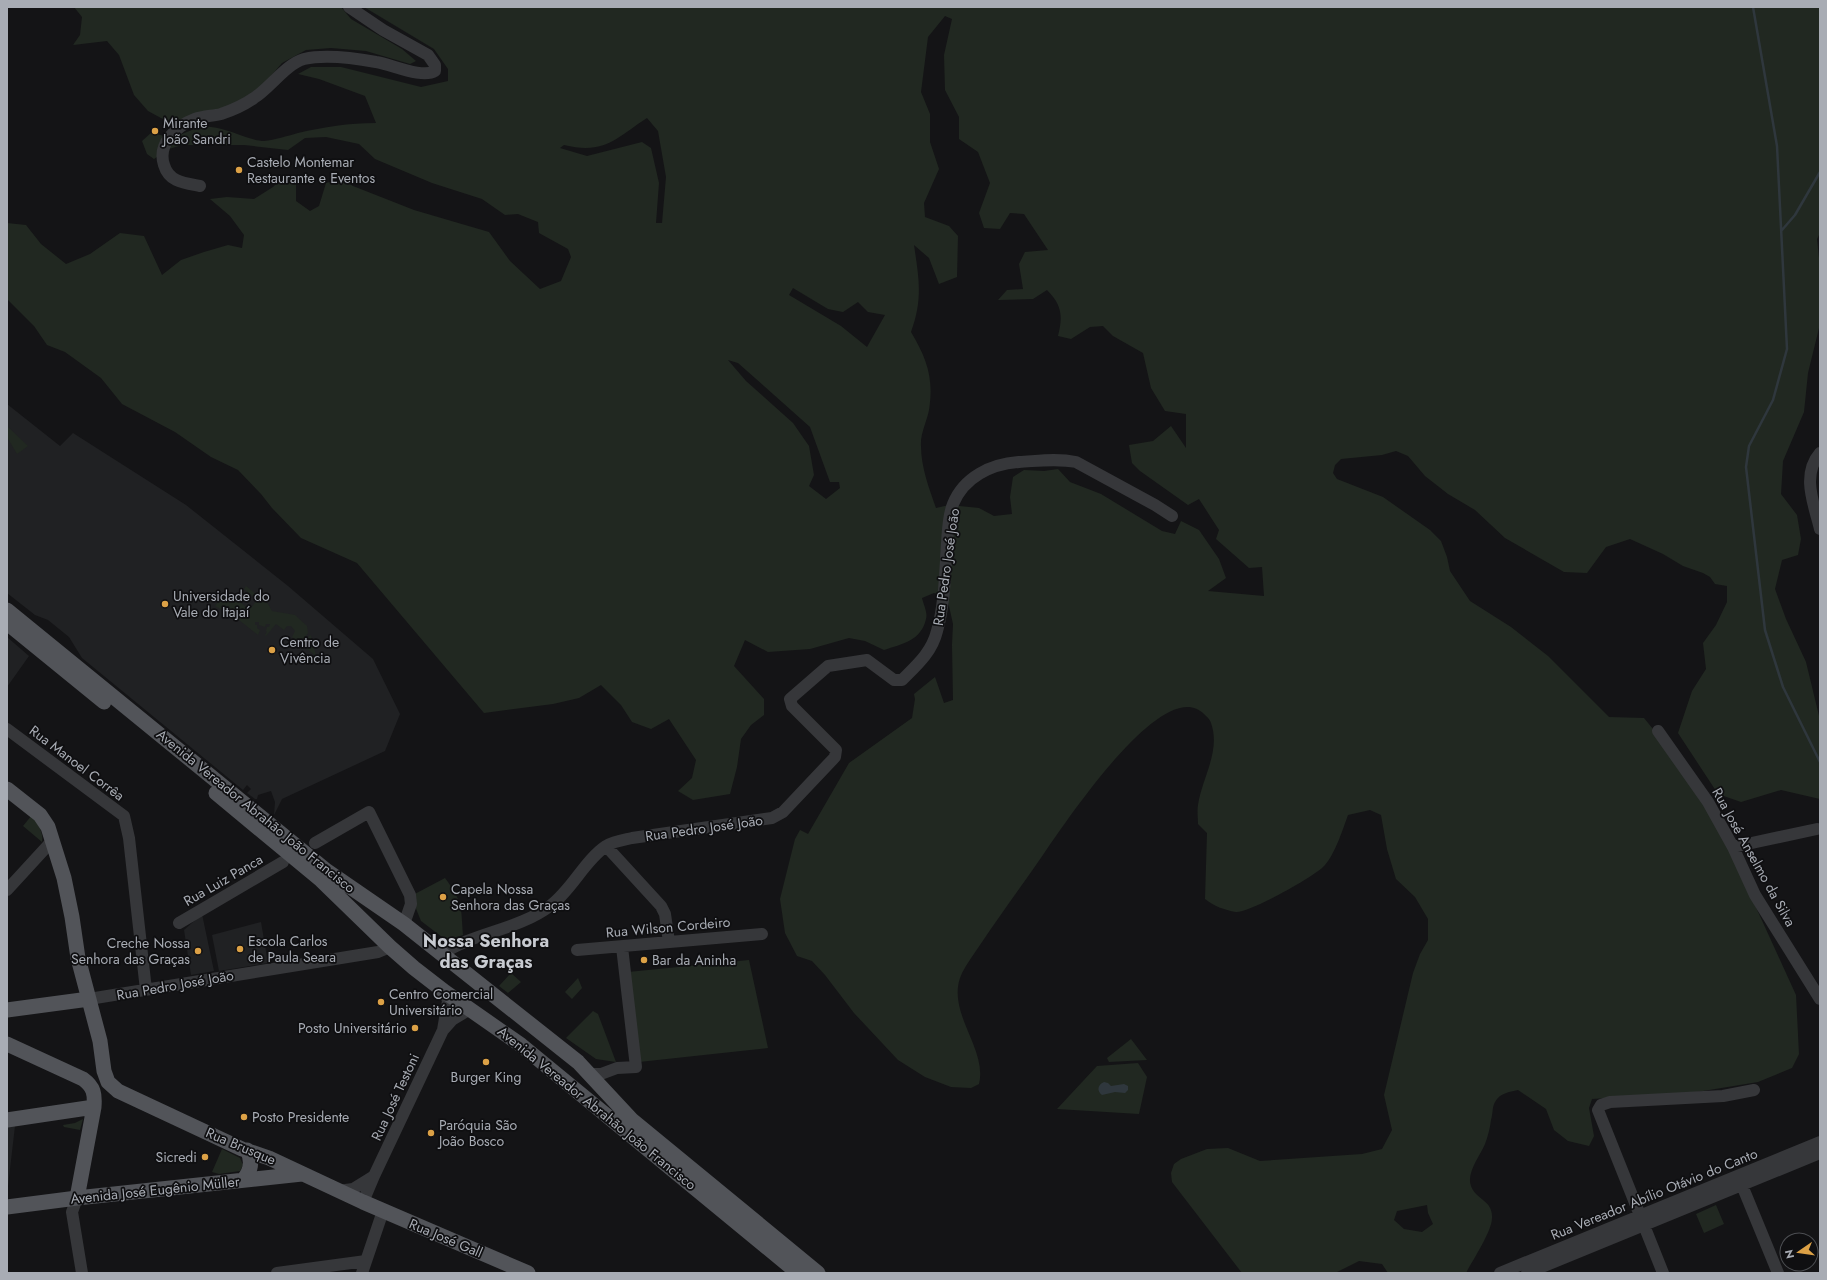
<svg xmlns="http://www.w3.org/2000/svg" width="1827" height="1280" viewBox="0 0 1827 1280" font-family="Jost,sans-serif">
<rect width="100%" height="100%" fill="#141416"/>
<!-- built -->
<path fill="#202123" d="M7,404L60,446L73,433L186,505L288,586L373,659L400,714L385,751L282,799L274,815L275,802L271,791L258,795L257,799H255L247,793L251,789L247,785L243,790L82,658L69,637L48,620L35,615L7,593Z
M7,637L29,656L7,687Z
M202,914L214,971L191,975L184,930Z
M261,922L268,963L219,971L212,935Z
M7,1126H15L7,1195Z"/>
<!-- green -->
<path fill="#212821" fill-rule="evenodd" d="M74,7H341L351,19L402,49L416,61L410,64L366,51L331,48L306,50L282,63L259,90L233,106L174,125L148,111L134,95L119,55L107,41L73,45L80,35L82,17Z
M364,7H1820V233L1817,239L1820,267V324L1808,373L1804,412L1783,461L1781,494L1797,515L1801,539L1798,555L1782,560L1775,589L1786,619L1806,662L1820,720V799L1781,790L1741,802L1718,794L1678,733L1692,691L1706,669L1703,643L1716,625L1727,602V586L1715,584L1710,577L1703,573L1683,566L1663,554L1630,539L1606,547L1587,573L1564,572L1505,538L1475,510L1448,494L1425,476L1408,456L1396,451L1382,455L1341,459L1335,465L1333,473L1337,479L1383,497L1430,530L1441,541L1447,557L1450,571L1470,601L1511,627L1548,656L1609,717L1644,718L1697,783L1723,835L1796,995L1799,1054L1792,1068L1758,1082L1697,1092L1592,1099L1589,1108L1594,1136L1589,1146L1568,1141L1554,1130L1546,1109L1518,1090C1509,1092 1500,1093 1495,1102C1492,1107 1493,1114 1491,1120C1490,1128 1488,1136 1485,1144C1480,1156 1466,1173 1471,1186C1476,1200 1493,1200 1492,1218C1492,1231 1473,1260 1466,1273H1388L1382,1264L1359,1261L1335,1273H1242L1172,1182L1171,1173L1174,1164L1181,1159L1207,1149L1228,1148L1260,1161L1362,1154L1382,1149L1392,1130L1384,1095L1413,973L1420,954L1428,940V919L1415,897L1396,879L1387,849L1381,815L1370,810L1348,815C1343,829 1335,854 1325,865C1316,876 1249,913 1236,912C1224,910 1214,906 1205,899L1207,833L1198,824C1198,818 1197,811 1198,805C1202,778 1221,751 1211,723C1210,719 1206,716 1204,714C1162,671 1056,837 1036,865C1017,892 998,918 980,945C974,954 967,963 962,973C944,1011 988,1048 979,1084L971,1088L951,1087L925,1077L898,1060L854,1013L825,975L812,961L797,956L785,933L780,899L795,839L800,830L808,834L849,763L912,718L915,699L914,694L935,677L944,703L953,700L952,645L953,624L947,597L934,593L922,598C923,603 928,613 926,619C921,641 902,644 884,650L865,641L849,638L810,649L768,652L745,640L734,666L764,699V715L751,725L741,739L737,767L730,794L693,800L678,791L692,778L696,760L669,719L651,729L632,722L621,705L601,685L579,698L553,704L484,713L357,563L301,538L272,508L261,494L238,470L211,457L175,432L122,404L101,378L65,352L47,345L34,326L7,299V223L26,225L41,244L66,264L90,254L120,233L144,236L162,275L181,260L204,252L228,245L242,248L244,235L230,216L210,199L227,197L254,199L273,187L283,177L296,182V201L310,211L319,206L326,183L341,179L353,186L414,210L489,232L510,261L540,289L561,281L571,257L568,249L539,233L538,222L518,214L505,215L482,199L432,183L375,159L359,144L326,137L305,138L288,150L244,145H182L169,149L154,159L147,154L142,141L152,132C181,145 187,125 211,127C227,128 250,141 264,141C275,140 287,136 298,133C324,127 349,123 376,123L365,96L319,79L298,74L311,67H341L421,87L448,81V69L434,49ZM945,16L952,19L944,55L945,90L959,117V139L978,152L990,183L979,213L984,228L1000,229L1010,213L1024,214L1048,250L1025,252L1019,264L1023,289L1007,290L998,300L1033,299L1047,290C1062,305 1063,316 1058,336L1071,339L1090,327L1103,326L1113,336L1143,353L1151,388L1165,411L1186,414V448L1171,426L1153,441L1129,445L1132,463L1140,471L1188,505L1199,499L1219,530L1216,539L1249,568L1262,567L1264,596L1208,591L1226,578L1219,559L1199,530L1181,521L1175,534L1162,531L1101,494L1070,482L1058,469L1044,471L1024,470L1013,477L1010,497L1012,514L994,516L979,508L949,505L936,508C929,488 921,467 921,446C920,434 927,421 929,410C934,378 927,359 911,332C923,299 919,279 914,245L929,258L939,284L957,277L958,236L949,226L925,217L924,203L939,169L930,142V114L921,92L928,37ZM647,118L658,131L666,177L662,223H656L659,183L651,148L642,142L587,156L560,148L564,145C605,155 616,138 647,118ZM793,288L828,309L843,312L858,302L868,312L885,315L867,347L841,326L789,295ZM728,360L738,363L810,427L830,482H839L840,488L826,499L809,486L814,475L809,446L793,423L746,381ZM1427,1205L1428,1213L1433,1224L1422,1232L1404,1229L1394,1220L1397,1211Z
M7,426L28,446L17,454L7,437Z
M246,586L268,604L272,611L295,615L307,626L308,633L299,645L296,643L297,641L292,637L295,631L291,626H287L284,630L276,624L266,636L265,635L267,632L266,631L267,627H269L270,624H266L265,627L259,625V622H255V625H257V628L260,630L258,635L239,620L215,606L227,591L246,607L248,605L251,608L257,600L244,589Z
M310,635L311,636L316,656L302,645Z
M32,815C37,823 44,832 42,842L23,826Z
M445,878C463,902 461,907 463,935L446,940L421,921L411,896Z
M749,960L768,1048L639,1062L628,972Z
M511,973L521,982L508,993L499,986Z
M578,978L582,988L572,999L565,992Z
M593,1011L598,1014L616,1062L596,1059L566,1038Z
M1131,1039L1147,1060L1109,1062L1107,1058Z
M1138,1063L1147,1077L1139,1114L1057,1109L1097,1066Z
M83,1119L80,1130L64,1127L63,1125L75,1123Z
M222,1149L240,1158L243,1165L240,1171L219,1174L212,1172Z
M1716,1205L1724,1224L1704,1233L1696,1214Z"/>
<!-- water -->
<path fill="#2f373d" d="M1104,1082L1108,1083L1111,1086L1124,1084L1128,1086V1090L1125,1093L1115,1092L1102,1095C1097,1091 1097,1085 1104,1082Z"/>
<g fill="none" stroke-linecap="round" stroke-linejoin="round">
<!-- stream -->
<path stroke="#2f373d" stroke-width="2.5" d="M1753,7L1777,146L1787,349L1773,400L1749,446L1746,467L1765,630L1783,687L1820,762
M1782,230L1795,215L1820,172"/>
<!-- minor -->
<path stroke="#36373a" stroke-width="12" d="M200,186C184,183 169,182 164,165C157,144 176,126 195,119C203,116 213,116 221,114C233,110 244,105 254,98C270,88 286,64 304,59C326,54 354,58 376,62C391,64 422,79 435,71V65L428,55L383,30L349,7
M1820,453C1801,475 1814,504 1820,529
M7,729L124,816L129,838L146,990
M1658,731L1708,802L1733,847L1755,895L1820,999
M315,843L369,812L410,895L411,904L404,924
M606,846L661,906L665,914L669,942
M1733,847L1817,829
M7,890L52,841
M179,923L283,862
M577,950L762,934
M442,954C475,932 518,930 550,906C572,890 584,861 606,846C614,841 623,840 632,838L772,818L783,812L835,757L836,750L792,706L790,699L828,666L867,660L894,680H902C917,665 932,652 937,631C945,603 945,572 947,543C948,531 948,516 953,504C964,477 991,464 1019,462C1038,461 1057,458 1076,462L1155,505L1172,516
M89,999L378,952L390,947
M444,1029L452,1020L470,1009
M591,1074H601L617,1068L636,1067L622,947
M1739,1178L1778,1273
M338,1191L353,1189L374,1176
M77,1198L72,1212L82,1273
M363,1202L374,1176L443,1030L448,1001L445,992
M277,1273L366,1261
M362,1273L383,1211
M1500,1273L1820,1142
M1527,1273L1820,1153
M1663,1273L1598,1110L1601,1105L1610,1102L1723,1096L1754,1090"/>
<!-- major -->
<path stroke="#525459" stroke-width="15" d="M7,610L327,871L404,924L578,1062L632,1120L818,1273
M7,623L104,702
M7,789L40,815L48,827L64,878L72,917L78,958L100,1041L104,1071L108,1082L118,1091L242,1149L269,1158L363,1202L528,1273
M216,793L321,880L390,947L414,968L445,992L521,1045L798,1273
M7,1010L89,999
M7,1044L83,1079C94,1087 95,1094 94,1107L77,1198
M7,1120L94,1107
M243,1180C251,1171 253,1161 247,1150
M7,1207L77,1198L302,1174"/>
</g>
<!-- markers -->
<g fill="#dca146" stroke="#0f0f11" stroke-width="1.5">
<circle cx="155" cy="131" r="4"/>
<circle cx="239" cy="170" r="4"/>
<circle cx="165" cy="604" r="4"/>
<circle cx="272" cy="650" r="4"/>
<circle cx="443" cy="897" r="4"/>
<circle cx="240" cy="949" r="4"/>
<circle cx="198" cy="951" r="4"/>
<circle cx="644" cy="960" r="4"/>
<circle cx="381" cy="1002" r="4"/>
<circle cx="415" cy="1028" r="4"/>
<circle cx="486" cy="1062" r="4"/>
<circle cx="244" cy="1117" r="4"/>
<circle cx="431" cy="1133" r="4"/>
<circle cx="205" cy="1157" r="4"/>
</g>
<g text-anchor="middle" dominant-baseline="central" stroke-width="3.5" stroke-linejoin="round" paint-order="stroke">
<!-- poi labels -->
<g font-size="14" fill="#a8acb4" stroke="#0f0f11" text-anchor="start">
<text x="163" y="123">Mirante<tspan x="163" dy="16">João Sandri</tspan></text>
<text x="247" y="162">Castelo Montemar<tspan x="247" dy="16">Restaurante e Eventos</tspan></text>
<text x="173" y="596">Universidade do<tspan x="173" dy="16">Vale do Itajaí</tspan></text>
<text x="280" y="642">Centro de<tspan x="280" dy="16">Vivência</tspan></text>
<text x="451" y="889">Capela Nossa<tspan x="451" dy="16">Senhora das Graças</tspan></text>
<text x="248" y="941">Escola Carlos<tspan x="248" dy="16">de Paula Seara</tspan></text>
<text x="190" y="943" text-anchor="end">Creche Nossa<tspan x="190" dy="16">Senhora das Graças</tspan></text>
<text x="652" y="960">Bar da Aninha</text>
<text x="389" y="994">Centro Comercial<tspan x="389" dy="16">Universitário</tspan></text>
<text x="407" y="1028" text-anchor="end">Posto Universitário</text>
<text x="486" y="1077" text-anchor="middle">Burger King</text>
<text x="252" y="1117">Posto Presidente</text>
<text x="439" y="1125">Paróquia São<tspan x="439" dy="16">João Bosco</tspan></text>
<text x="197" y="1157" text-anchor="end">Sicredi</text>
</g>
<!-- street labels -->
<g font-size="14" fill="#a8acb4" stroke="#0f0f11">
<text transform="translate(946 567) rotate(-82)">Rua Pedro José João</text>
<text transform="translate(77 763) rotate(37)">Rua Manoel Corrêa</text>
<text transform="translate(256 811) rotate(39)">Avenida Vereador Abrahão João Francisco</text>
<text transform="translate(704 828) rotate(-8)">Rua Pedro José João</text>
<text transform="translate(1754 857) rotate(61)">Rua José Anselmo da Silva</text>
<text transform="translate(223 880) rotate(-30)">Rua Luiz Panca</text>
<text transform="translate(668 927) rotate(-5)">Rua Wilson Cordeiro</text>
<text transform="translate(175 985) rotate(-10)">Rua Pedro José João</text>
<text transform="translate(395 1097) rotate(-65)">Rua José Testoni</text>
<text transform="translate(597 1108) rotate(39)">Avenida Vereador Abrahão João Francisco</text>
<text transform="translate(241 1146) rotate(23)">Rua Brusque</text>
<text transform="translate(155 1190) rotate(-6)">Avenida José Eugênio Müller</text>
<text transform="translate(1654 1194) rotate(-22)">Rua Vereador Abílio Otávio do Canto</text>
<text transform="translate(446 1238) rotate(23)">Rua José Gall</text>
</g>
<!-- district labels -->
<g font-size="18" font-weight="bold" fill="#c8cbd1" stroke="#0f0f11">
<text x="486" y="941">Nossa Senhora<tspan x="486" dy="21">das Graças</tspan></text>
</g>
</g>
<!-- border -->
<rect width="1827" height="1280" fill="none" stroke="#a8acb4" stroke-width="16"/>
<!-- north arrow -->
<g transform="translate(1799 1252) rotate(257)"><circle r="19" fill="#0f0f11" stroke="#4c4e52"/>
<path d="M0-3L7 15L0 10L-7 15Z" fill="#dca146"/>
<text y="-6" font-size="11" font-weight="bold" text-anchor="middle" fill="#a8acb4">N</text>
</g>
</svg>
